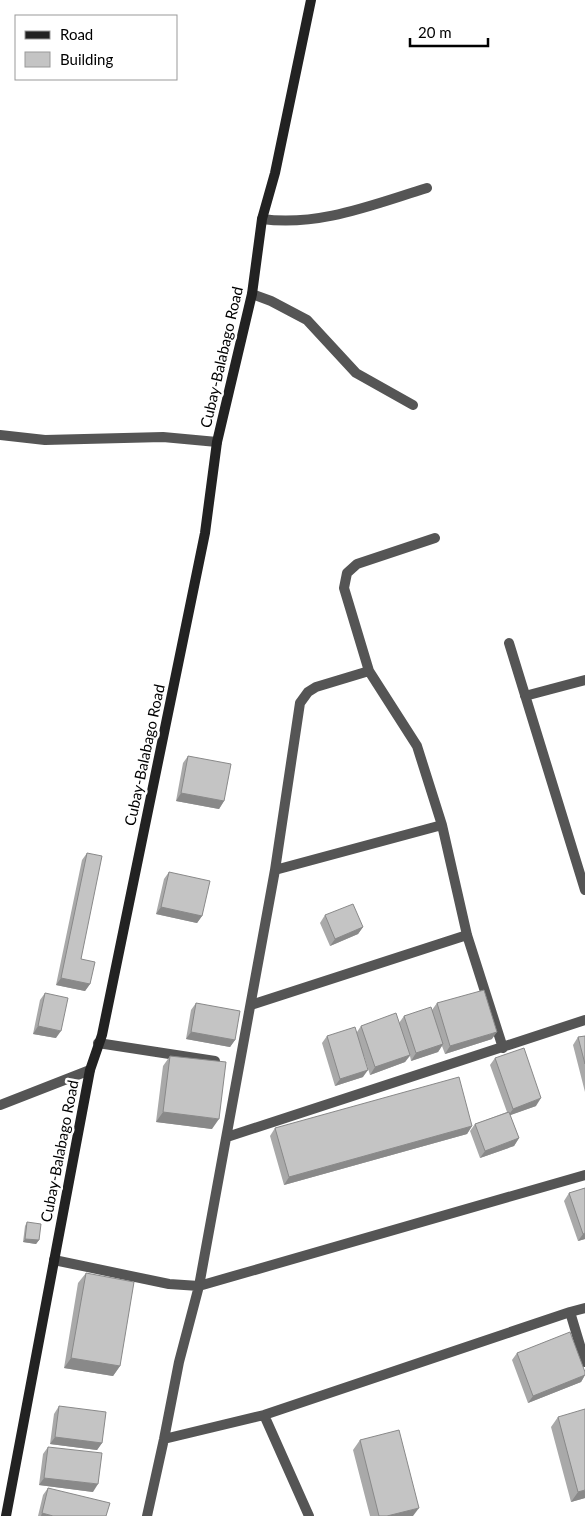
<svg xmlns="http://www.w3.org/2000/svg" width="585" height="1516" viewBox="0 0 585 1516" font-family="Lato,sans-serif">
<rect width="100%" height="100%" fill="#fff"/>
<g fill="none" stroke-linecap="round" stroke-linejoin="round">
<!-- service -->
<path stroke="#555" stroke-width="10" d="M262,219C319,227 374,204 427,188
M252,294L271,301L307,320L356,373L413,405
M0,435L45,440L163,437L217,442
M98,1043L215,1061"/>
<!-- minor -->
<path stroke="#555" stroke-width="10" d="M435,538L357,564L347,573L344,588L369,671L417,746L442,825L467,935L503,1048
M509,643L585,890
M525,696L585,680
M275,870L442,825
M251,1005L467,935
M0,1105L90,1070
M227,1137L585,1020
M54,1260L169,1284L199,1286L585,1175
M570,1312L585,1362
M264,1415L309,1516
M164,1439L264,1415L570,1312L585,1308
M147,1516L164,1439L179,1362L199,1286L275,870L300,703L308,692L316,687L369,671"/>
<!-- secondary -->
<path stroke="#222" stroke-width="10" d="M6,1516L90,1070L102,1035L205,533L217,442L252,294L262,219L275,173L311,0"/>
</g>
<!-- wall -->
<path fill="#a9a9a9" d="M188,756L224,801L219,809L176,801L183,763Z
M87,853L81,959L90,984L85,991L56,985L82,860Z
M169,872L202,916L197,923L156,914L164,879Z
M325,915L363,927L358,934L330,946L320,923Z
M45,993L56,1038L33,1034L40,1000Z
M196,1003L235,1040L230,1047L186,1039L191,1010Z
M437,1003L492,1039L445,1054L442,1046L438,1052L411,1061L410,1056L405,1062L370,1075L364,1056L363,1077L335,1086L322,1043L327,1036L357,1032L361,1026L399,1023L404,1016L432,1010Z
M585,1036V1092L573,1045L578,1037Z
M170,1056L212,1129L156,1122L163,1066Z
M495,1058L536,1106L510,1115L519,1138L514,1146L480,1158L470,1131L475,1124L507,1112L490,1065Z
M472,1126L467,1134L284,1185L270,1136L275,1128Z
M585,1188V1239L578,1241L564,1201L569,1193Z
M27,1222L39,1240L36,1244L23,1242L25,1226Z
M86,1273L120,1366L113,1376L64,1368L78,1283Z
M517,1353L585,1372V1375L581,1382L528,1403L512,1360Z
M59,1406L102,1443L97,1450L50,1444L54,1414Z
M558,1417L585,1498L571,1502L551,1427Z
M360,1440L413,1516H370L353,1450Z
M48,1447L93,1492L39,1485L43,1454Z
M48,1488L106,1516H38L43,1495Z"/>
<!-- shaded-wall -->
<path fill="#898989" d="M181,793L224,801L219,809L176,801Z
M161,907L202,916L197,923L156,914Z
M363,927L358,934L330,946L335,939Z
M61,978L90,984L85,991L56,985Z
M38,1026L61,1031L56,1038L33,1034Z
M191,1032L235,1040L230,1047L186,1039Z
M497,1032L492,1039L445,1054L450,1046Z
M443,1044L438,1052L411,1061L416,1053Z
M410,1055L405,1062L370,1075L375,1067Z
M368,1070L363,1077L335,1086L340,1079Z
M541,1098L536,1106L508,1116L513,1109Z
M163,1112L219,1119L212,1129L156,1122Z
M472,1126L467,1134L284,1185L289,1177Z
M519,1138L514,1146L480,1158L485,1151Z
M585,1233V1239L578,1241L583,1234Z
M25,1239L39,1240L36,1244L23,1242Z
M71,1358L120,1366L113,1376L64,1368Z
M585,1375L581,1382L528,1403L533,1396Z
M55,1437L102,1443L97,1450L50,1444Z
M44,1478L98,1484L93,1492L39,1485Z
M585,1490V1498L571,1502L578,1492Z
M419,1508L413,1516H387Z
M42,1513L53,1516H41Z"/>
<!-- building -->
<path fill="#c4c4c4" stroke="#898989" d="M188,756L231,764L224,801L181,793Z
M87,853L102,856L81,959L95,962L90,984L61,978Z
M169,872L210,881L202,916L161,907Z
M353,904L363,927L335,939L325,915Z
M484,990L497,1032L450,1046L437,1003Z
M45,993L68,998L61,1031L38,1026Z
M196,1003L240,1011L235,1040L191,1032Z
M431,1007L443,1044L416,1053L404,1016Z
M396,1013L410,1055L375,1067L361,1026Z
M355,1027L368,1070L340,1079L327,1036Z
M585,1036V1064L578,1037Z
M524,1048L541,1098L513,1109L495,1058Z
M170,1056L226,1062L219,1119L163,1112Z
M459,1077L472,1126L289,1177L275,1128Z
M509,1112L519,1138L485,1151L475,1124Z
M585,1188V1233L583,1234L569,1193Z
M27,1222L41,1224L39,1240L25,1239Z
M86,1273L134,1282L120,1366L71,1358Z
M570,1332L585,1372V1375L533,1396L517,1353Z
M59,1406L106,1412L102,1443L55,1437Z
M585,1409V1490L578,1492L558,1417Z
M399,1430L419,1508L387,1516H379L360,1440Z
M48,1447L102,1453L98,1484L44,1478Z
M48,1488L110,1503L106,1516H53L42,1513Z"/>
<g text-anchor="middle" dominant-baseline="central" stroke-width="5" stroke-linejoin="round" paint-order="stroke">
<!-- street labels -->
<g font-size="15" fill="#000" stroke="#fff">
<text transform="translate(221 357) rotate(-77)">Cubay-Balabago Road</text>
<text transform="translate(144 755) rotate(-78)">Cubay-Balabago Road</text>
<text transform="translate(59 1151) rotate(-79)">Cubay-Balabago Road</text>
</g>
</g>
<!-- legend -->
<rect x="15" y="15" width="162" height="65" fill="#ffffff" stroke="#999999"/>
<rect x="25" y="31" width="25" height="8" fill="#222222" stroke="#999999"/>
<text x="60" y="40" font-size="15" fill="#000000">Road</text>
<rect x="25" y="52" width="25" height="15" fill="#c4c4c4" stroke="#999999"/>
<text x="60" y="65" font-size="15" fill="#000000">Building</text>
<!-- scale -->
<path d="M410 38v8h78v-8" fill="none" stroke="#000000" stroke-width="2.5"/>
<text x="418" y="38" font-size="15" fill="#000000" stroke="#ffffff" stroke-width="4" paint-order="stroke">20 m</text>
</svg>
